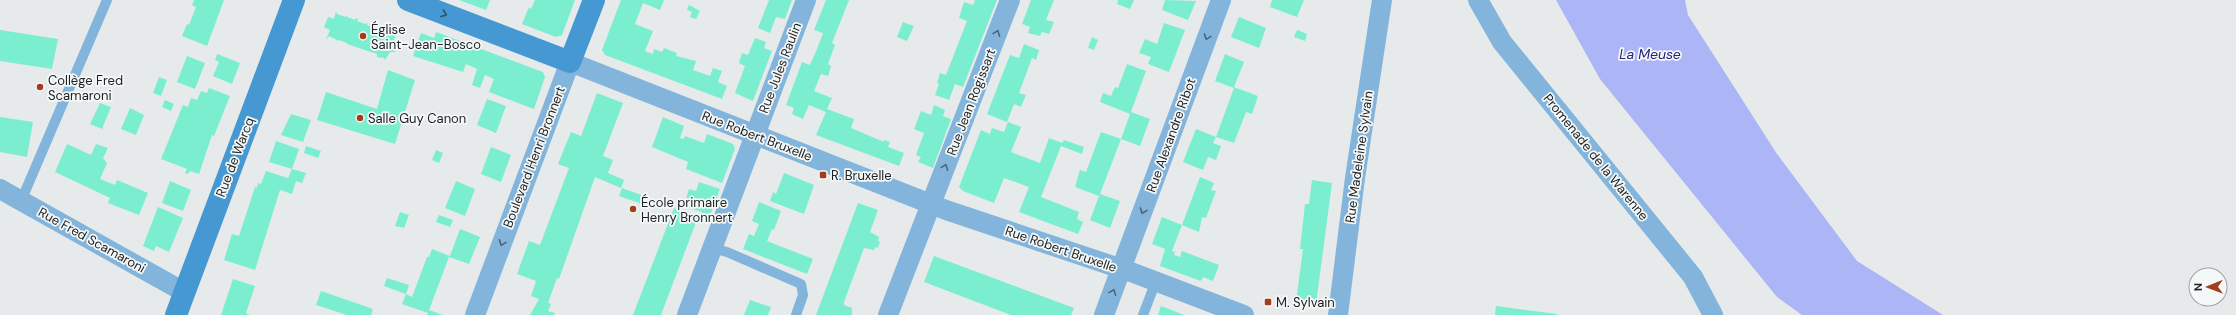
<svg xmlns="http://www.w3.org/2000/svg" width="2236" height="315" viewBox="0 0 2236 315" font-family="'DM Sans',sans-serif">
<rect width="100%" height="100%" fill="#e6eaeb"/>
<!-- water -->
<path fill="#acb5f5" d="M1556,0H1685L1688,15L1777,154L1857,261L1943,315H1802L1777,297L1600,79Z"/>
<!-- building -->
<path fill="#7beed0" d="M194,0H224L207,46L182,36L187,24L189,25L196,7L192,5Z
M459,0H490L486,10Z
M535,0H575L562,35L556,37L522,24L529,7L531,9Z
M621,0H664L660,10L643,3L635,24L653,31L645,51L653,54L654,49L662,52L664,48L677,53L676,56L696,61L693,70L710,76L713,68L722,71L718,82L727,86L722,99L605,55L602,50Z
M769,0H792L785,19L776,17L770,33L758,28Z
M826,0H849L832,43L835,45L828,64L831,66L828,76L821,74L814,91L832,98L827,109L854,119L851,128L884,142V140L890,142L888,147L904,153L899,166L816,135L826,112L809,105L803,119L792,114L794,108L786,105L802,62L810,65L817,49L823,33L814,30Z
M975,0H997L963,87L955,84L949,100L935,95L939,84L937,83L940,73L946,75L967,21L959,18L964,2L973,5Z
M1031,0H1054L1046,20L1054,22L1049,34L1042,32L1040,36L1028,33L1030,27L1022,24Z
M1118,0H1134L1130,9L1117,4Z
M1165,0L1196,1L1188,20L1162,10Z
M1272,0H1304L1297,17L1270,7Z
M689,5L700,11L696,19L690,17L692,12L687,10Z
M336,11L337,14L345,17L346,15L347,17L355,20L356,18L358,19L357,21L365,24L368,23L367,25L375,28L378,26L377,29L386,32L387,29L396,33L394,40L399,43L395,52H390L385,60L384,58L377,57V54L347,44V43L339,40V41L329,36L326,40L330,30L324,27L328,17L334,19Z
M1239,17L1266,28L1259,48L1231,37Z
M903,22L914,26L907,41L897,37Z
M1164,23L1185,30L1169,72L1148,64L1151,57L1139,53L1145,39L1157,44Z
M0,30L58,39L52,69L0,61Z
M1297,30L1307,34L1305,41L1294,37Z
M436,32L543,72L545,77L534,109L489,92L494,79L485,75L480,88L472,85L477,69L466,64L463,72L413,56L421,33L434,38Z
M1092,37L1098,40L1094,50L1088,48Z
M755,38L766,42L764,48L772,51L753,101L735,93L745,66L739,63L742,53L748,55Z
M1024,44L1039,50L1036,60L1032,58L1019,93L1026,95L1021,107L1014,104L1007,122L987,114L1010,55L1019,58Z
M217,54L240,63L232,84L213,76L219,62L215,60Z
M1225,54L1244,62L1234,87L1258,96L1252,114L1246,112L1234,143L1216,137L1213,143L1221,146L1216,160L1208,157L1203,170L1183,162L1196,129L1216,137L1234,88L1215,81Z
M187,56L205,63L195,89L177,82Z
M1127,64L1146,71L1131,112L1150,119L1140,146L1121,139L1130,114L1100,102L1103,93L1111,96L1115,87L1118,88Z
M388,70L415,80L395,144L317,120L326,92L377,109Z
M159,77L167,80L161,96L153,93Z
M209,88L230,96L214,136L212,135L199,174L190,171L188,174L185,173L187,169L161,159L183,105L188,107L191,98L197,100L201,91L207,93Z
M597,93L623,103L603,156L613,160L608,173L624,180L621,188L595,177L559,279L557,278L548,303L551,304L548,311L555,313L554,315H530L539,299L531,296L536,281L517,274L529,241L540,245L569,168L558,164L571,132L581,136Z
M487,99L506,106L496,133L477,125Z
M165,100L174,104L171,111L162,107Z
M100,103L111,107L102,129L90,124Z
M934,105L945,110L943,116L951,119L933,168L918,162L921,157L916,155L924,133L914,129L921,111L931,115Z
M130,108L144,115L136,135L121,129Z
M291,114L311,120L303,142L281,135Z
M0,117L33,122L27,157L0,152Z
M663,117L684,126L680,138L684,139L685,136L704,143L707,134L733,144L735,149L722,183L686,169L688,162L652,147Z
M1008,122L1021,127L1011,152L1040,163L1049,138L1062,143L1064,140L1084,147L1082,154L1061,146L1041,197L1079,212L1077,219L1083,222L1078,234L1019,212L1029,187L1004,178L994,203L963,191L959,187L981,130L990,134L992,128L1004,132Z
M1101,132L1121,139L1100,194L1120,201L1110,228L1090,220L1099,196L1075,187L1080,170L1086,172Z
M276,141L299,149L292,169L306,173L302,183L296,181L292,194L280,190L255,270L224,260L232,234L239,236L255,187L257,188L258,183L261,184L266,171L288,178L292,169L269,162Z
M67,144L91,155L96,144L108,148L103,158L107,163L100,179L115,185L117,180L148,193L139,215L108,203L110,198L55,172Z
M306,146L321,151L318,158L304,153Z
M491,147L511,155L501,182L481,174Z
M436,150L443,153L439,163L432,160Z
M784,173L814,185L804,214L770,201L773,192L776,194Z
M1200,177L1214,183L1211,190L1216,191L1206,218L1202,217L1199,232L1182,225Z
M1312,180L1332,183L1316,304L1296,302L1303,249H1300L1305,204H1309Z
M170,181L191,190L183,211L162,203Z
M456,181L475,189L465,216L445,208Z
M699,182L720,189L708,221L700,218L702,212L689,208L691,204L685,202L689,189L696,191Z
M622,188L644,196L642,204L619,196Z
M759,202L781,211L774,230L772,229L767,241L813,259L807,274L743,249L749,234L754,236L759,224L752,221Z
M858,203L878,210L870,232L879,237L878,241L880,242L878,248L875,247L874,250L864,248L844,302V305L852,308V315H816Z
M158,207L183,218L169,252L156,246L154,251L143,246Z
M674,208L698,217L661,315H633Z
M400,212L409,215L404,228L395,226Z
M439,215L453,220L450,227L436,222Z
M1162,217L1182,225L1172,251L1175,252L1174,255L1180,257L1182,251L1219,265L1213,281L1203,277L1201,281L1160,266L1165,249L1152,244Z
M460,229L480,237L469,264L449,257L429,310L443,315H427L428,313L402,304L406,294L384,286L387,278L409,285L406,294L412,297L427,257H429L432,249L450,256Z
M934,256L1074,308L1071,315H1011L924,282Z
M233,279L255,286L246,313L250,315H221Z
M321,291L373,309L371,315H347L316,305Z
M750,300L771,307L768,315H744Z
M1161,306L1166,308L1184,315H1158Z
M1496,306L1557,314V315H1495Z"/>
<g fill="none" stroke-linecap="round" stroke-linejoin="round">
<!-- lane -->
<path stroke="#82b4dc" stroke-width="10" d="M21,201L107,0
M712,248L727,252L801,284L803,295L796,315
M1143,315L1156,281"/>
<!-- street -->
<path stroke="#82b4dc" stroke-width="20" d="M1478,0L1502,42L1693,277L1713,315
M0,189L184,292
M475,315L570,62L946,210L1131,272L1244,315
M687,315L806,0
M888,315L1010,0
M1104,315L1221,0
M1338,315L1355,178L1382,0"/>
<!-- secondary -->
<path stroke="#4698d3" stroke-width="22" d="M408,0L570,62L594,0
M176,315L294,0"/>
</g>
<!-- one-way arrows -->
<defs><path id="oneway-chevron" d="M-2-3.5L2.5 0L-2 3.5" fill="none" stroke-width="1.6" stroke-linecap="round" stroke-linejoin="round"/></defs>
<use stroke="#305169" href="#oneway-chevron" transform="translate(444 14) rotate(21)"/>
<g stroke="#4d6476">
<use href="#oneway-chevron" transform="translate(997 33) rotate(-69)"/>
<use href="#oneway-chevron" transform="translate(1207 37) rotate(110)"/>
<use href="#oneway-chevron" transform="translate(945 167) rotate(-69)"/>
<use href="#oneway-chevron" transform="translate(1143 211) rotate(110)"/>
<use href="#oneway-chevron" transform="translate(502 243) rotate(111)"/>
<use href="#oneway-chevron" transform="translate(1113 292) rotate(-69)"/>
</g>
<!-- markers -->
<g fill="#a43c1e" stroke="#f4f8f8" stroke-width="1.5">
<circle cx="363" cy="36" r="4"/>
<circle cx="40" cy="87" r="4"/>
<circle cx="360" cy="118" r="4"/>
<rect x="819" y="171" width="8" height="8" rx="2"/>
<circle cx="633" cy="209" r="4"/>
<rect x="1264" y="298" width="8" height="8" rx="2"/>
</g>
<g text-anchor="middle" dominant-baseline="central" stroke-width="3.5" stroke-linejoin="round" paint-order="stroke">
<!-- poi labels -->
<g font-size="13" fill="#212223" stroke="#f4f8f8" text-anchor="start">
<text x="371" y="29">Église<tspan x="371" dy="15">Saint-Jean-Bosco</tspan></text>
<text x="48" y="80">Collège Fred<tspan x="48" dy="15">Scamaroni</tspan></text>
<text x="368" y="118">Salle Guy Canon</text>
<text x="831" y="175">R. Bruxelle</text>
<text x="641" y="202">École primaire<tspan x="641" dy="15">Henry Bronnert</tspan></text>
<text x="1276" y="302">M. Sylvain</text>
</g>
<!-- street labels -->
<g font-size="13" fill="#212223" stroke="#f4f8f8">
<text transform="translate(780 68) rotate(-69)">Rue Jules Raulin</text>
<text transform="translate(971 102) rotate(-69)">Rue Jean Rogissart</text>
<text transform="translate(1171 135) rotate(-70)">Rue Alexandre Ribot</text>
<text transform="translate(757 136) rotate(21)">Rue Robert Bruxelle</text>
<text transform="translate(235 157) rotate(-69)">Rue de Warcq</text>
<text transform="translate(534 157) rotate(-69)">Boulevard Henri Bronnert</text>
<text transform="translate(1359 157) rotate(-82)">Rue Madeleine Sylvain</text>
<text transform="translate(1596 157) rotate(51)">Promenade de la Warenne</text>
<text transform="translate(92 240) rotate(29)">Rue Fred Scamaroni</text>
<text transform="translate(1061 249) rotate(19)">Rue Robert Bruxelle</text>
</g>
<!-- water labels -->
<g font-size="14" font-style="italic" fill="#29237d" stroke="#f4f8f8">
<text x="1650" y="54">La Meuse</text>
</g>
</g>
<!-- north arrow -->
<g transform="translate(2208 287) rotate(269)"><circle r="19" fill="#f4f8f8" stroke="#a0a2a3"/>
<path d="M0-3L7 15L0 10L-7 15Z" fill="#a43c1e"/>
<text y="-6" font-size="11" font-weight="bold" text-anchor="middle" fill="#212223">N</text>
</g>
</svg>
